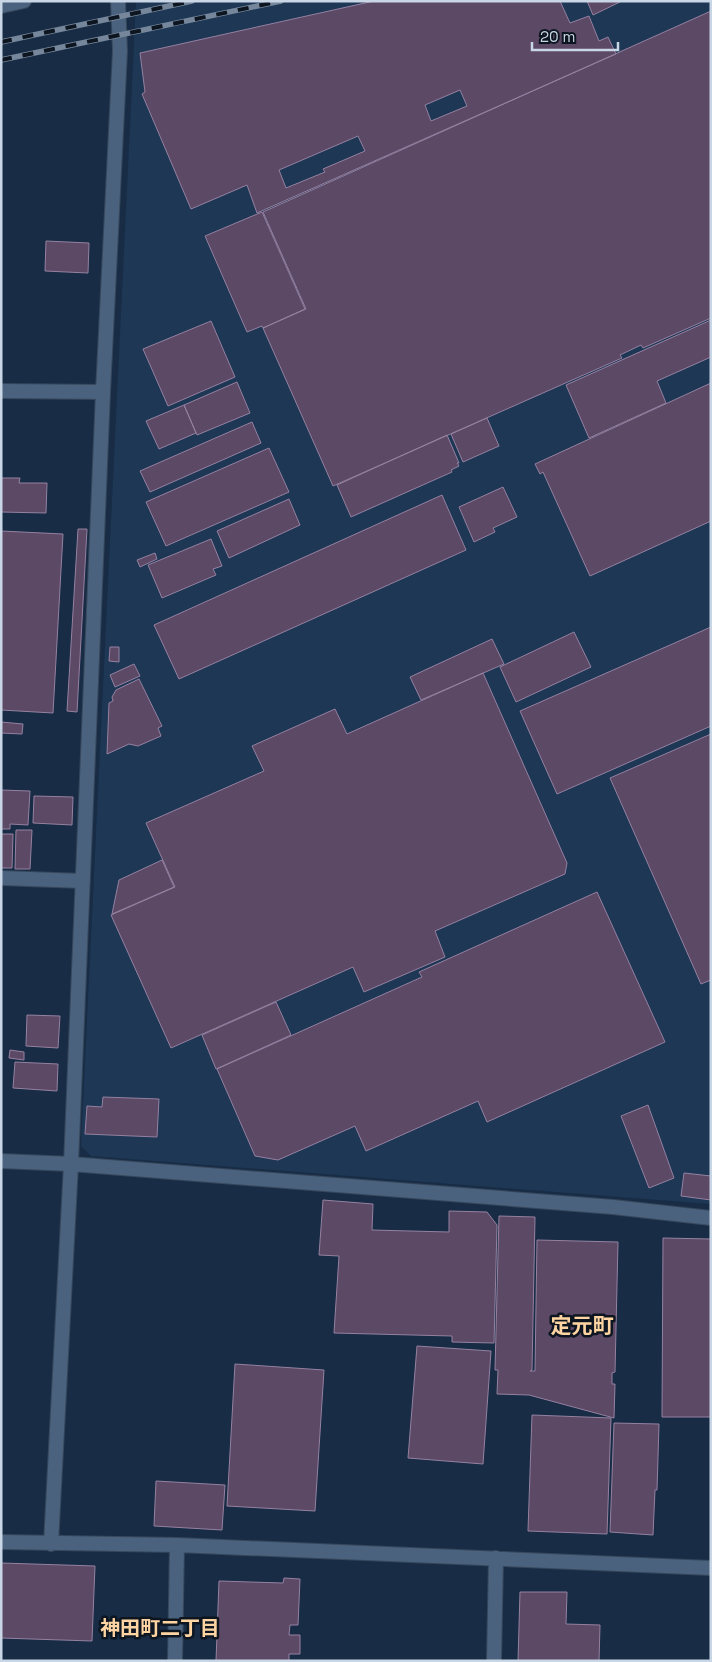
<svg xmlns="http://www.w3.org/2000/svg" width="712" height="1662" viewBox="0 0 712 1662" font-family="'Space Grotesk','Noto Sans JP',sans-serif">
<rect width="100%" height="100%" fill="#182d45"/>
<!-- built -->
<path fill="#1d3755" d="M136,1H711V1204L91,1156L81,1146Z"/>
<!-- building -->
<path fill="#5c4966" stroke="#9581a1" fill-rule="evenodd" d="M374,1H560L570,23L589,16L599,41L608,37L616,54L257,213L247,185L191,209L142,94L145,92L140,53ZM460,90L467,106L431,121L425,105ZM358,136L365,151L323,169L325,172L286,188L279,170Z
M587,1H622L593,15Z
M711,11V318L643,348L641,345L620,355L622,358L333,486L263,328L306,309L263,212Z
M262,212L305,309L263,328L262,326L247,332L205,236Z
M46,241L89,243L88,273L45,271Z
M711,320V357L657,381L666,403L589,438L566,385Z
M211,321L235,377L168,406L143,349Z
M237,382L250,413L197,435L184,405Z
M711,383V521L590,576L543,472L540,474L535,464Z
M184,405L196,433L159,449L146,421Z
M487,418L499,446L463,462L451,434Z
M252,422L261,443L150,492L140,471Z
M447,435L459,463H457L459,466L451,470L452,472L351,517L337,485Z
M269,448L289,492L166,546L146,502Z
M1,478H20L19,483H47L46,513L1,512Z
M503,487L517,517L493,528L495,532L474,542L459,507Z
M442,495L466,550L179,679L154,625Z
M289,499L300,525L229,558L217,531Z
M78,529H87L77,712L67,711Z
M1,531L63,534L53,713L1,710Z
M211,539L222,566L213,569L216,575L162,598L148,565Z
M155,553L157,559L140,567L137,560Z
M711,627V726L557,794L520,711Z
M574,632L591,667L516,702L500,667Z
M492,639L504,664L421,700L410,677Z
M110,647H119V662L109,661Z
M134,664L140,676L115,687L110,675Z
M483,673L567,863L565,874L435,931L445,957L364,992L353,967L171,1048L111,915L175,887L146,823L264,771L252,746L335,709L347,734Z
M139,679L162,726L158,728L161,736L138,746L129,744L107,754L109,703L113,701L112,697L116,690Z
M1,722L23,724L22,734L1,733Z
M711,734V980L701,984L610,778Z
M1,790L30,791L28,825L10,824V829H1Z
M34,796L73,797L72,825L33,823Z
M16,830H32L30,869H15Z
M1,834H13L12,868H1Z
M162,860L174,887L112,914L119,880Z
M597,892L665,1042L487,1122L478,1101L366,1151L355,1126L278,1160L255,1156L217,1069L422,977L419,972Z
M276,1002L291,1035L216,1069L202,1035Z
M27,1015L60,1016L58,1048L26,1046Z
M10,1050L24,1052V1060L9,1058Z
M15,1062L58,1064L57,1091L13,1088Z
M103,1097L159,1099L157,1137L85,1134L87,1106L102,1107Z
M648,1105L674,1178L649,1188L621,1116Z
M684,1173L711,1176V1200L681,1196Z
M323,1200L373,1204L372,1230L449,1232V1211L487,1212L497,1225L494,1343L452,1342V1336L334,1333L339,1256L319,1255Z
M499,1216L535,1217L532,1370L530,1371H535L537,1240L618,1242L615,1372L612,1373V1384H615L614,1418L529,1395L497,1394L498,1370H495Z
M663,1238L711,1239V1417H662Z
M417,1346L491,1351L483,1464L408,1458Z
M235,1364L324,1370L315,1511L227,1506Z
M532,1415L611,1418L607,1534L528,1531Z
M614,1423L659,1424L657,1490H655L653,1535L610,1532Z
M156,1481L225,1485L222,1530L154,1526Z
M1,1563L95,1566L92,1641L1,1638Z
M284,1578L300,1579L298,1625H290L289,1635H300V1654H289V1661H216L219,1581L283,1583Z
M520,1592H567L566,1624L600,1625L599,1661H518Z"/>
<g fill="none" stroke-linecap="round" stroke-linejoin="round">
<defs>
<path id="minor" d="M1,391L103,392
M1,878L83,881
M1,1161L71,1164L613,1207L711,1218
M1,1542L177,1545L711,1568
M51,1544L71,1164L103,392L120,51L118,1
M175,1661L177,1545
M494,1661L496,1558"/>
<path id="tertiary" d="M1,6L24,1"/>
</defs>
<!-- minor casing -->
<use href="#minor" stroke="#36475c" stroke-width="16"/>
<!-- tertiary casing -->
<use href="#tertiary" stroke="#36475c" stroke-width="16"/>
<!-- minor -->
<use href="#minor" stroke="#4a627d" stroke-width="14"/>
<!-- tertiary -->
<use href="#tertiary" stroke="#4a627d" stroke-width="14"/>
<defs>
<path id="rail" d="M1,42L192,1
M1,60L281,1"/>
</defs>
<!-- rail casing -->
<use href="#rail" stroke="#76879b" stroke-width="5.5"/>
<!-- rail -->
<use href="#rail" stroke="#0c1520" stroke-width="4" stroke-dasharray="11" stroke-linecap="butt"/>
</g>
<g text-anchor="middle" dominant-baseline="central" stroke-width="5" stroke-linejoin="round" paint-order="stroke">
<!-- neighbourhood labels -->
<g font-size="20" font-weight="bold" fill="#fed5a2" stroke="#0c1520">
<text x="160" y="1628">神田町二丁目</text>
</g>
<!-- quarter labels -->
<g font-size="21" font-weight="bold" fill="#fed5a2" stroke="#0c1520">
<text x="582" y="1325">定元町</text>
</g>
</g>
<!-- border -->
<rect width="712" height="1662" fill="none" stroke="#c9d6e6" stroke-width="5"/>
<!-- scale -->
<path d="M532 42v8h86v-8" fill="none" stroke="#c9d6e6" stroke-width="2.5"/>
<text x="540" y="42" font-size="15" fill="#c9d6e6" stroke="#0c1520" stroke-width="4" paint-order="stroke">20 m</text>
</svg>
